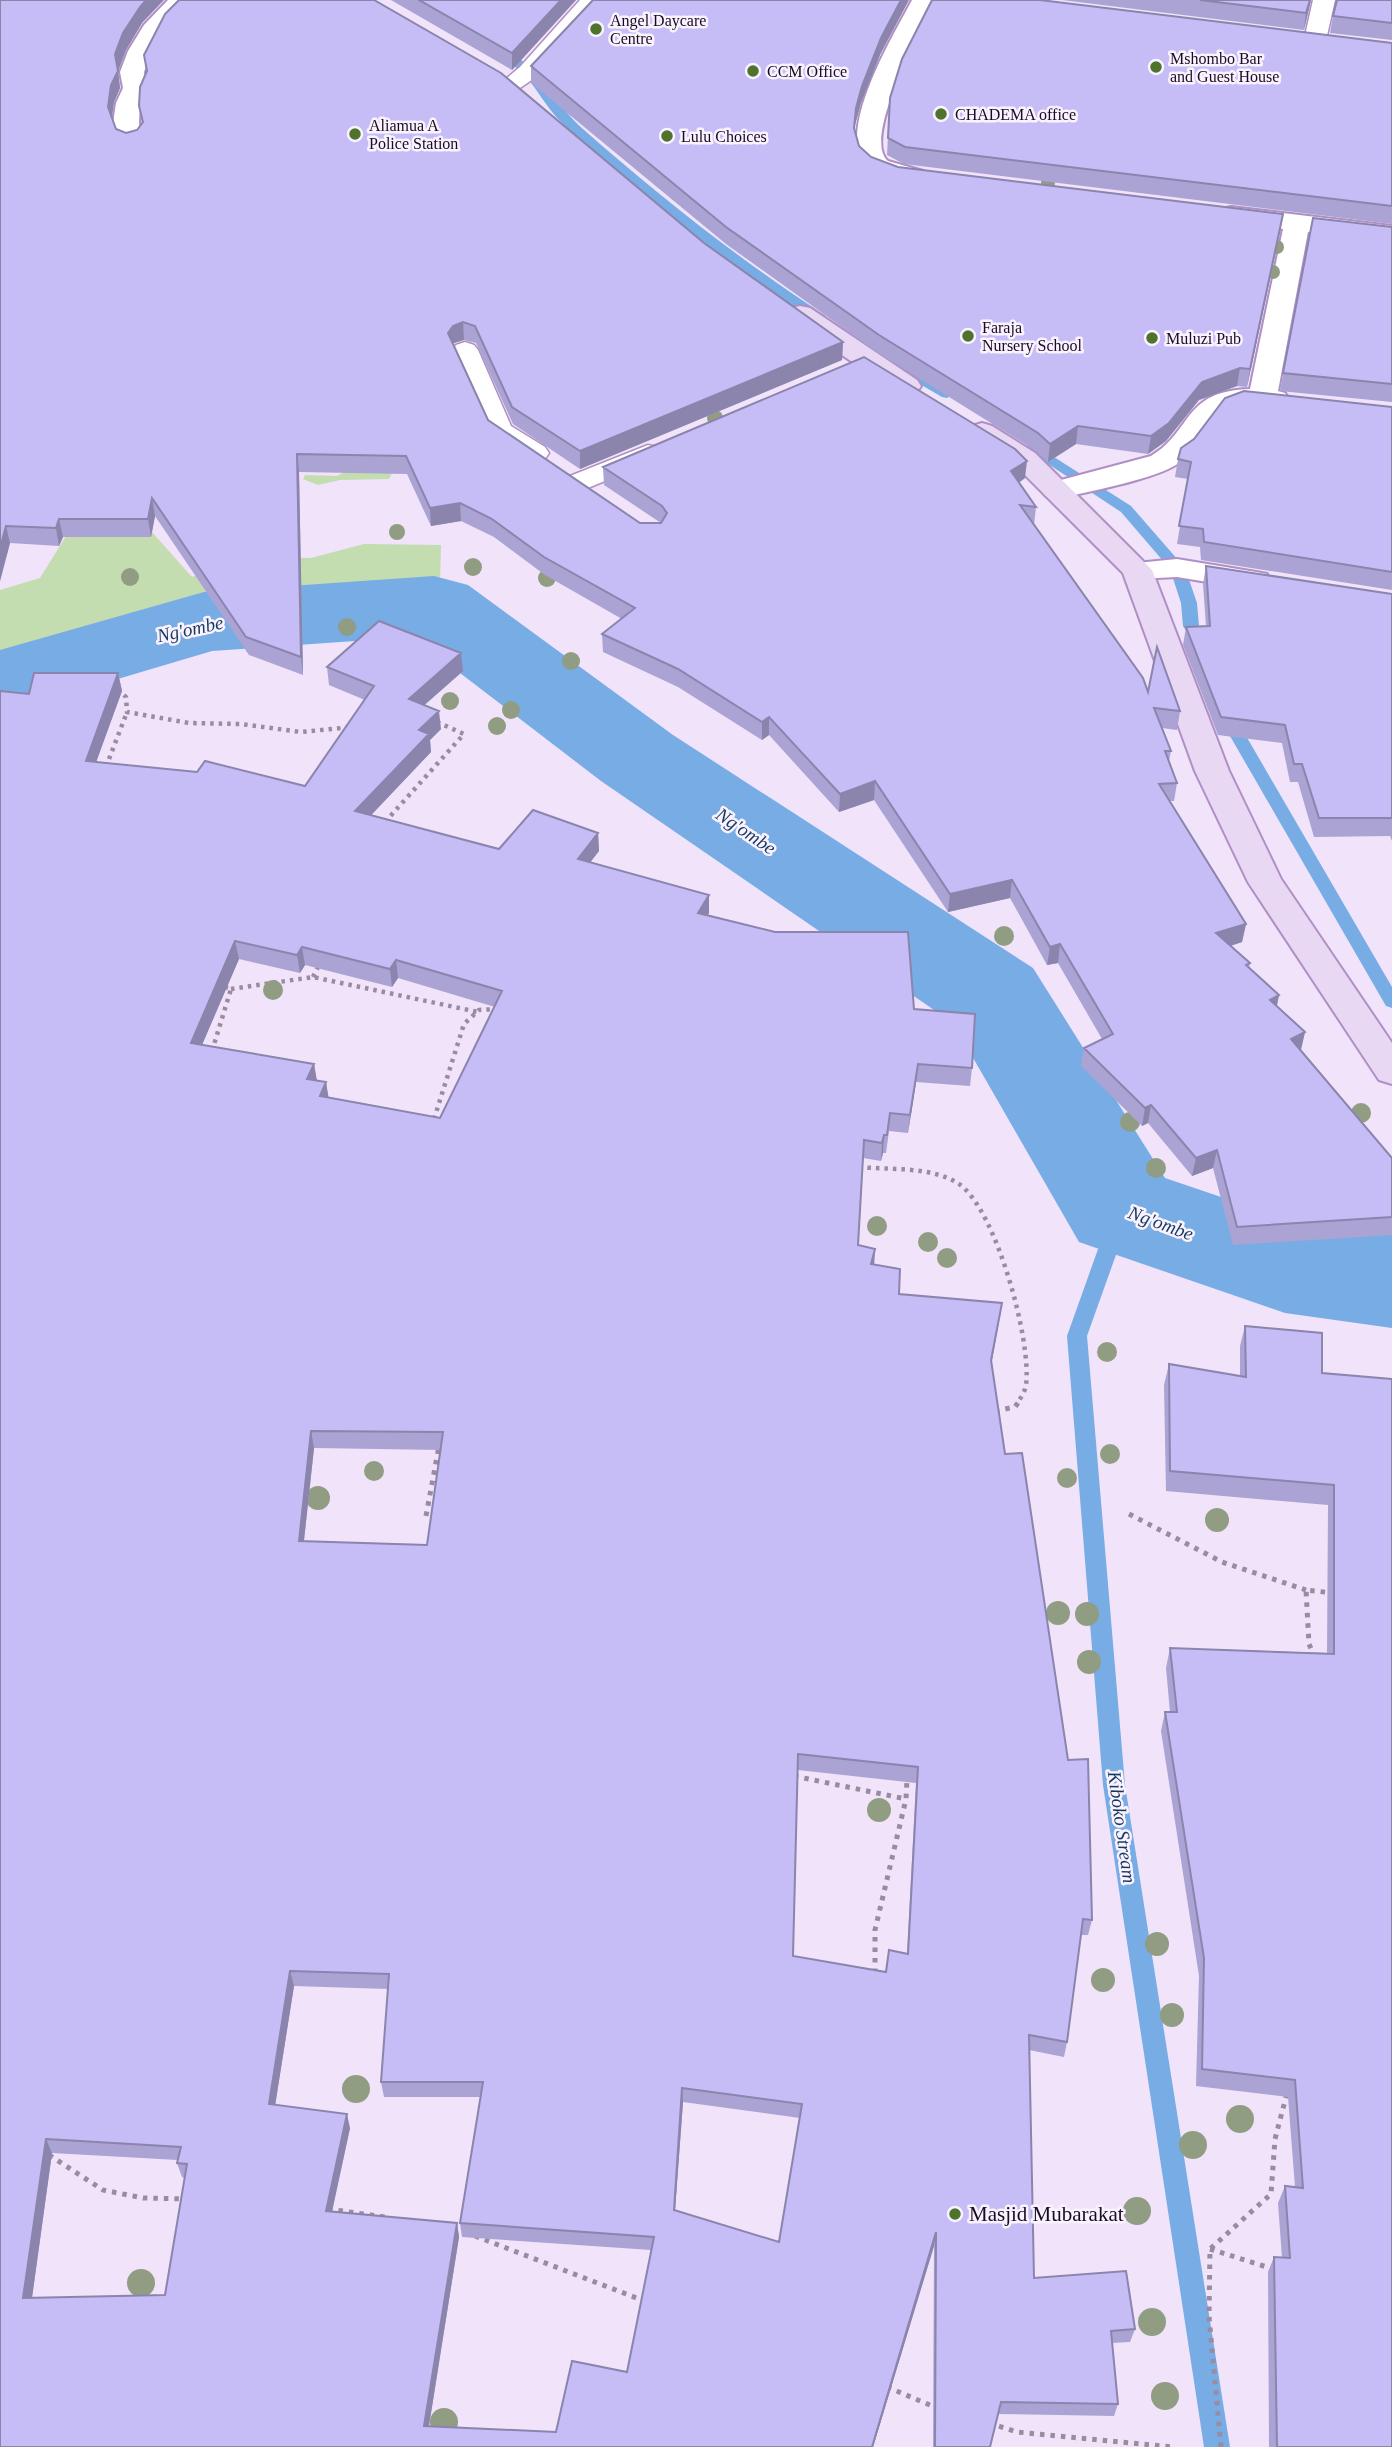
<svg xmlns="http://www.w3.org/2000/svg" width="1392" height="2447" viewBox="0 0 1392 2447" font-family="Georgia,serif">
<rect width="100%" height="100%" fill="#f0e3fa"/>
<!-- green -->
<path fill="#c3dcb0" d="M358,464L395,467L389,479L340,480L318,485L303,479L305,475L337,476Z
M71,528L151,531L192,577L239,556L311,558L364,544L441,545L439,617L362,614L284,626L184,657L81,671L0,696V590L40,578Z"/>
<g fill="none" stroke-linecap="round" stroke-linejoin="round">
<!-- stream -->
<path fill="#78ace5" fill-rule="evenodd" d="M495,45C535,58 553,103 583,129C660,197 740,260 826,316V322C798,328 592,152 562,123C546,108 537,87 522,73C513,64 501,58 491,52L489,49Z
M861,340L952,391L954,394L947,398L942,397L856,347V341Z
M1032,443L1131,506L1185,568L1197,603L1199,626L1213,649L1211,652H1199L1183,626L1181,603L1170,569L1121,512L1027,450L1025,447Z
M1227,712L1235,717L1392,987V1008L1386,1006L1219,717Z
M1122,1203L1129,1205L1132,1210L1087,1336L1125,1785L1230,2447H1204L1103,1785L1067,1336L1112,1210L1115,1205Z"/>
<!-- river -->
<path fill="#78ace5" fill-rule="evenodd" d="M434,576L468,585L673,735L1033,968L1165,1178L1289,1220L1392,1234V1328L1285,1313L1079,1242L953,1023L601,781L413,637L212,651L0,714V650L204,592Z"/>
<defs>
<path id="lane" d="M580,0H605L536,77L520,88H504L501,83L520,67Z
M1313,0H1335L1326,40L1323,45H1307L1304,40Z
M465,342L474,345L478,350L511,426L545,447L549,453L545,459C530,462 497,445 488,432C473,407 464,376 452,350L456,345Z
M648,445L657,447L661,453L657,459L588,488L579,490L570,488L566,482L570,476Z"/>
<path id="street" d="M168,0H194L165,29L152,51L144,72L147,88L140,103L139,123L143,140L139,145L130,148L121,145L113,123L116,103L123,88L120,72L128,51L144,25Z
M912,0H936C923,26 861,139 888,161L923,171L927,176L923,181C910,185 899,182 886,178C816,160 893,37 912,0Z
M1231,207L1392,226V242L1308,232L1278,391L1285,393L1289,399L1285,405C1268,409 1249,402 1232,409C1207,419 1200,446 1180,462C1159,479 1085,492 1056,499L1046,496L1041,490L1046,484L1151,456C1194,430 1182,391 1250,389L1283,229L1222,221L1218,215L1222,209Z
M1177,559L1256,572L1267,574L1271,581L1267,588L1256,590L1177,577L1137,579L1126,576L1122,570L1126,564Z"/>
<path id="secondary" d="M800,306L810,308L917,380L921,386L917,392L907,395L897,392L790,320L786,314L790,308Z
M982,423L992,426L1035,453L1152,570L1229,771L1281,879L1392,1043V1084L1379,1080L1248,882L1195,771L1123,573L1015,465L972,438L968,432L972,426Z"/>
</defs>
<!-- lane casing -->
<use href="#lane" stroke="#b08fc5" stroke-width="3"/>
<!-- street casing -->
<use href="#street" stroke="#b08fc5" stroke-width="4"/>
<!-- secondary casing -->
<use href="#secondary" stroke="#b08fc5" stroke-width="4"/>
<!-- path-far1 -->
<path stroke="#998ca1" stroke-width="4.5" stroke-dasharray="3.5 5" stroke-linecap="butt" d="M118,689L126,697L127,712L189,723L241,724L301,732L352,727
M106,767L127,712
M385,822L464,734L437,722
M313,977L319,965
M231,989L313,977L478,1012
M212,1051L231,989L222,986
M434,1119L464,1024L479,1010L497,1009
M859,1167C890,1170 932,1166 959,1184C996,1209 1032,1342 1026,1385C1025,1392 1020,1399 1016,1405"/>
<!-- path -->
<path stroke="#998ca1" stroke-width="5" stroke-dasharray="4.5 6" stroke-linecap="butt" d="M995,1411L1015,1407L1018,1403
M1129,1514L1222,1562L1306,1590
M426,1516L439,1446
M1315,1658L1309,1644L1306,1590L1333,1593
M794,1776L906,1799
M875,1973V1930L906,1799L907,1779
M49,2155L103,2190L143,2198L186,2199
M328,2209L385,2217
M475,2236L647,2302
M1210,2249L1273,2269
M887,2387L937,2408
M989,2423L1017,2432L1172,2447
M1221,2447L1209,2316L1210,2249L1271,2194L1275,2139L1287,2093"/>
<!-- lane -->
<use href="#lane" fill="#fff" fill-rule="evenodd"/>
<!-- street -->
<use href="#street" fill="#fff" fill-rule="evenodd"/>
<!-- secondary -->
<use href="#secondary" fill="#e9d8f4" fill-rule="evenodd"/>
</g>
<!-- trees -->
<g fill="#909d82">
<circle cx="1048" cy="183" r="7"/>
<circle cx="1277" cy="247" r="7"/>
<circle cx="1273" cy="272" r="7"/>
<circle cx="715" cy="418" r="8"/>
<circle cx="397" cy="532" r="8"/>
<circle cx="473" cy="567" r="9"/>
<circle cx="130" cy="577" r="9"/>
<circle cx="547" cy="578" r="9"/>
<circle cx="347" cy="627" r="9"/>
<circle cx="571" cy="661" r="9"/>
<circle cx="450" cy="701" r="9"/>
<circle cx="511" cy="710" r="9"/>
<circle cx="497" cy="726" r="9"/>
<circle cx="1004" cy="936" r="10"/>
<circle cx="273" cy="990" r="10"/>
<circle cx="1361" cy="1113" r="10"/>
<circle cx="1130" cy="1122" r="10"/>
<circle cx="1156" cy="1168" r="10"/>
<circle cx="877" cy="1226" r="10"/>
<circle cx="928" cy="1242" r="10"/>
<circle cx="947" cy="1258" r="10"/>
<circle cx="1107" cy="1352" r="10"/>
<circle cx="1110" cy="1454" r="10"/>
<circle cx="374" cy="1471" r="10"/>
<circle cx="1067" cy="1478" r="10"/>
<circle cx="318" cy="1498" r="12"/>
<circle cx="1217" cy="1520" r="12"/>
<circle cx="1058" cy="1613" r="12"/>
<circle cx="1087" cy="1614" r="12"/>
<circle cx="1089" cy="1662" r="12"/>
<circle cx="879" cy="1810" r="12"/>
<circle cx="1157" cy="1944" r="12"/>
<circle cx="1103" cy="1980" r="12"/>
<circle cx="1172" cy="2015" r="12"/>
<circle cx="356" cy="2089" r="14"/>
<circle cx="1240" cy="2119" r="14"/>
<circle cx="1193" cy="2145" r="14"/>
<circle cx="1137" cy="2211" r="14"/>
<circle cx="141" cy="2283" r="14"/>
<circle cx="1152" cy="2322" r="14"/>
<circle cx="1165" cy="2396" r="14"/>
<circle cx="444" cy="2422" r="14"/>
</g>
<!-- wall -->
<path fill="#aaa3d4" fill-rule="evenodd" d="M0,0L142,23L126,50L118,71L120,88L114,102L111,117L116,129L126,133L137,130L142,124L139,106L704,243L843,342L842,360L580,469L513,424L476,343L464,340L454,343L453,344L488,420L640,523H661L604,485L603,467L1025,478L1019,483L1036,507L1034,525L1148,692L1180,711L1177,730L1162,728L1171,751L1169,761L1177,783L1174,801H1169L1246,924L1242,942L1231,946L1250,963L1249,968L1279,995L1277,1006L1305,1032L1300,1051L1392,1158V1235L1233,1245L1213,1168L1192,1176L1148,1123L1142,1126L1081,1066L1084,1048L1102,1039L1058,963L1047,965L1010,898L948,912L874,800L839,812L769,735L762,740L678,687L603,652L602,634L622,619L545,575L494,537L461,521L431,526L407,474L299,472L303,675L249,655L155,516L151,537H63L59,546L10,543L0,581Z
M391,0H576L512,70Z
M1062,0H1311L1304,30Z
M1392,0V40L1330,33L1333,16Z
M1392,43V224L904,164L887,155L890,98Z
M880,55L861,103L855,125L854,130L859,146L871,157L898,167L1280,231L1247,387L1237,386L1199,400L1166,441L1148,454L1076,444L1048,462L1036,451L878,353L726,244L531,83V66Z
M1313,218L1392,227V402L1280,391Z
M1392,407V590L1201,560L1200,547L1177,544L1188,479L1175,477L1178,459Z
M1206,566L1392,594V841L1390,836L1314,837L1298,782H1290L1282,743L1218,735L1183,645L1186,627L1206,626L1203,584Z
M327,667L463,671L424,705L441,729L430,740L431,752L371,815L499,849L598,833L599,851L590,862L709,895V913L707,915L914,1009L972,1068L970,1086L916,1082L908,1133L889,1131L886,1153H883L881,1161L863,1158L858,1245L875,1249L874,1264L899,1294L999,1321L991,1364L1005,1454L1092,1920L1088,1935H1081L1067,2042L1064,2057L1029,2050L1034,2278L1135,2329L1130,2342L1112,2343L1118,2404L1114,2416L998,2414L990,2447H933L934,2246L873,2447H0L29,694L118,673L122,691L96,762L305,786L365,700L329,685ZM239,959L300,973L305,965L392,987L398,978L495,1007L440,1118L328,1097L326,1082L317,1081L314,1064L202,1045ZM314,1448L441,1450L427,1545L304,1541ZM798,1770L916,1783L907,1954L886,1972L793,1956ZM294,1986L388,1989L381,2082L384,2097H481L460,2223L462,2237L651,2250L627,2372L556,2432L429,2426L459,2237L457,2223L332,2212L350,2128L275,2105ZM683,2102L800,2118L779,2242L675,2211ZM52,2153L178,2160L177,2163L182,2177L185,2178L165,2295L32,2298Z
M1245,1326L1322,1373L1392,1379V2447H1269L1268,2272L1274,2257L1282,2258L1278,2203L1285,2186L1295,2187L1288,2097L1196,2086L1199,1976L1161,1731L1165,1712H1170L1166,1668L1170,1648L1327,1653L1328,1505L1166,1491L1164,1385L1169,1364L1240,1376V1346Z"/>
<!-- shaded-wall -->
<path fill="#8b84ac" d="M146,0H164L142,23L126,50L118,71L120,88L114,102L111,124L108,107L115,54L123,33L140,7Z
M561,0H576L512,70V53Z
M901,0H909L880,55L861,103L855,125L853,145L856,108L862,86L881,38Z
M1310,0H1311L1304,30L1306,13Z
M1283,214L1280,231L1247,387L1250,369Z
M463,322L464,340L454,343L450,351L448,333L453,326Z
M843,342L842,360L580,469V451Z
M1240,368L1237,386L1199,400L1166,441L1148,454L1151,436L1202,382Z
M1078,426L1076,444L1048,462L1050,444Z
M297,454L299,472L303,675L301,657Z
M1027,461L1025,478L1009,489L1011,471Z
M152,498L155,516L151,537L148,519Z
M460,503L461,521L431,526L430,508Z
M59,519L63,537L59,546L56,528Z
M6,526L10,543L0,581V548Z
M461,653L463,671L411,717L409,699Z
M118,673L122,691L90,779L86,761Z
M439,711L441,729L430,740L431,752L358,829L355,811L419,730Z
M769,717V735L762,740V722Z
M875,781L874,800L839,812L840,794Z
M598,833L599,851L579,877L578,859Z
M1012,880L1010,898L948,912L950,894Z
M709,895V913L698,931V913Z
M1246,924L1242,942L1213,951L1216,933Z
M235,941L239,959L195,1061L191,1043Z
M1060,944L1058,963L1047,965L1050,947Z
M302,947L305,965L300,973L297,955Z
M396,960L398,978L392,987L390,969Z
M1279,995L1275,1013L1270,1000Z
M1305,1032L1301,1050L1287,1057L1291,1039Z
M314,1064L317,1082L307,1079Z
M918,1064L916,1082L908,1133L910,1115Z
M326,1082L329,1100L320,1096Z
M1151,1105L1148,1123L1142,1126L1145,1108Z
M884,1135L883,1153L881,1161L882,1143Z
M1217,1150L1213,1168L1192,1176L1196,1158Z
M875,1249L874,1266L871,1264Z
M1002,1303L999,1321L989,1378L991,1360Z
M311,1431L314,1448L302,1558L299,1541Z
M290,1971L294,1986L273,2119L269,2104Z
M682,2088L683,2102L674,2224V2210Z
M347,2114L350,2128L329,2225L326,2211Z
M46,2139L52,2153L30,2312L23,2298Z
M457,2223L459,2237L427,2438L424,2426Z
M936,2232L934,2246L873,2447H872Z"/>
<!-- building -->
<path fill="#c6bdf6" stroke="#8b84ac" stroke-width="2" fill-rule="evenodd" d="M0,0H146L140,7L123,33L115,54L118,71L111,85L108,107L116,129L126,133L137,130L143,122L139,106L140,87L147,71L144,55L165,14L179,0H374L501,73L704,243L843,342L580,451L512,407L475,326L463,322L453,326L448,333L488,420L640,523H661L667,513L662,506L603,467L864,357L1015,449L1027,461L1011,471L1036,507L1020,505L1143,678L1148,692L1157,647L1180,711L1154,708L1171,751H1165L1177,783L1159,784L1246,924L1216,933L1250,963L1246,965L1279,995L1270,1000L1305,1032L1291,1039L1392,1158V1217L1237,1227L1217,1150L1196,1158L1151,1105L1145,1108L1084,1048L1113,1034L1060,944L1050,947L1012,880L950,894L875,781L840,794L769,717L762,722L678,669L602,634L635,608L544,557L492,519L460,503L430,508L406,456L297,454L301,657L246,637L152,498L148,519H59L56,528L6,526L0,548Z
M419,0H561L512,53Z
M593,0H901L881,38L862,86L856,108L854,128L859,146L871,157L898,167L1283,214L1250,369L1240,368L1202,382L1169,423L1151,436L1078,426L1050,444L1038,433L879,335L726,227L531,66Z
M932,0H1040L1392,43V206L905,147L888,138L890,98L902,59Z
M1200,0H1310L1306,13Z
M1337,0H1392V23L1333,16Z
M1313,218L1392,227V384L1283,373Z
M1244,391L1392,407V572L1204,542L1203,529L1179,526L1191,462L1178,459L1181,448L1194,439L1225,398Z
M1206,566L1392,594V818H1319L1302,764H1294L1285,725L1221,717L1186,627L1210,626Z
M379,621L461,653L409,699L439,711L419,730L429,734L355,811L499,849L533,810L598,833L578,859L709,895L698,913L775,932H908L914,1009L975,1014L972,1068L918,1064L910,1115L890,1113L887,1135H884L882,1143L864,1140L858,1245L875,1249L871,1264L900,1269L899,1294L1002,1303L991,1360L1005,1454L1022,1453L1068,1760L1088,1759L1092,1920L1083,1919L1067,2042L1029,2035L1034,2278L1126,2271L1135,2329L1111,2331L1118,2404L1001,2402L990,2447H935L936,2232L872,2447H0V691L29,694L34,673H118L86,761L197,772L205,761L305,786L374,686L327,667ZM235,941L297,955L302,947L390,969L396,960L502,991L440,1118L320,1096L326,1082L307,1079L314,1064L191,1043ZM311,1431L443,1432L427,1545L299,1541ZM798,1754L918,1767L908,1954L889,1950L886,1972L793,1956ZM290,1971L389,1974L381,2082H483L460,2223L654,2237L627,2372L572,2361L556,2432L424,2426L457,2223L326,2211L347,2114L269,2104ZM682,2088L802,2104L779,2242L674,2210ZM46,2139L181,2147L177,2163L187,2164L165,2295L23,2298Z
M1245,1326L1322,1333V1373L1392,1379V2447H1277L1274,2257L1290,2258L1285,2186L1303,2188L1295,2080L1202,2069L1204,1958L1165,1712H1177L1170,1648L1334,1654V1485L1170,1471L1169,1364L1246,1377Z"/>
<!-- markers -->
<g fill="#4f732c" stroke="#faf3ff" stroke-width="2.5">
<circle cx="596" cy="29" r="7"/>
<circle cx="1156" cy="67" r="7"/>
<circle cx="753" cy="71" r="7"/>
<circle cx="941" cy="114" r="7"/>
<circle cx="355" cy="134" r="7"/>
<circle cx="667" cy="136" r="7"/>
<circle cx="968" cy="336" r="7"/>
<circle cx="1152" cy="338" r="7"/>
<circle cx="955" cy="2214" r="7"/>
</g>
<g text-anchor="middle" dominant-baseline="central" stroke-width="5" stroke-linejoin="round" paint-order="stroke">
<!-- far-poi labels -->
<g font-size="16" fill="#190c20" stroke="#faf3ff" text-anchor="start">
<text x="610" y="20">Angel Daycare<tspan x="610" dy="18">Centre</tspan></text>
<text x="1170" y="58">Mshombo Bar<tspan x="1170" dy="18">and Guest House</tspan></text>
<text x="767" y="71">CCM Office</text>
<text x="955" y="114">CHADEMA office</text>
<text x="369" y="125">Aliamua A<tspan x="369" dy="18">Police Station</tspan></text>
<text x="681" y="136">Lulu Choices</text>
<text x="982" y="327">Faraja<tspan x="982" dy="18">Nursery School</tspan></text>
<text x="1166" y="338">Muluzi Pub</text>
</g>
<!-- water labels -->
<g font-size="19" font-style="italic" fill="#14385e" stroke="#faf3ff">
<text transform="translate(190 629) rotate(-12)">Ng'ombe</text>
<text transform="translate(746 831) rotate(34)">Ng'ombe</text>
<text transform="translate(1161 1223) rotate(20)">Ng'ombe</text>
<text transform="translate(1122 1827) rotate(82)">Kiboko Stream</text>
</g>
<!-- near-poi labels -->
<g font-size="21" fill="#190c20" stroke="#faf3ff" text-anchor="start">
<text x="969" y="2214">Masjid Mubarakat</text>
</g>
</g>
</svg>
